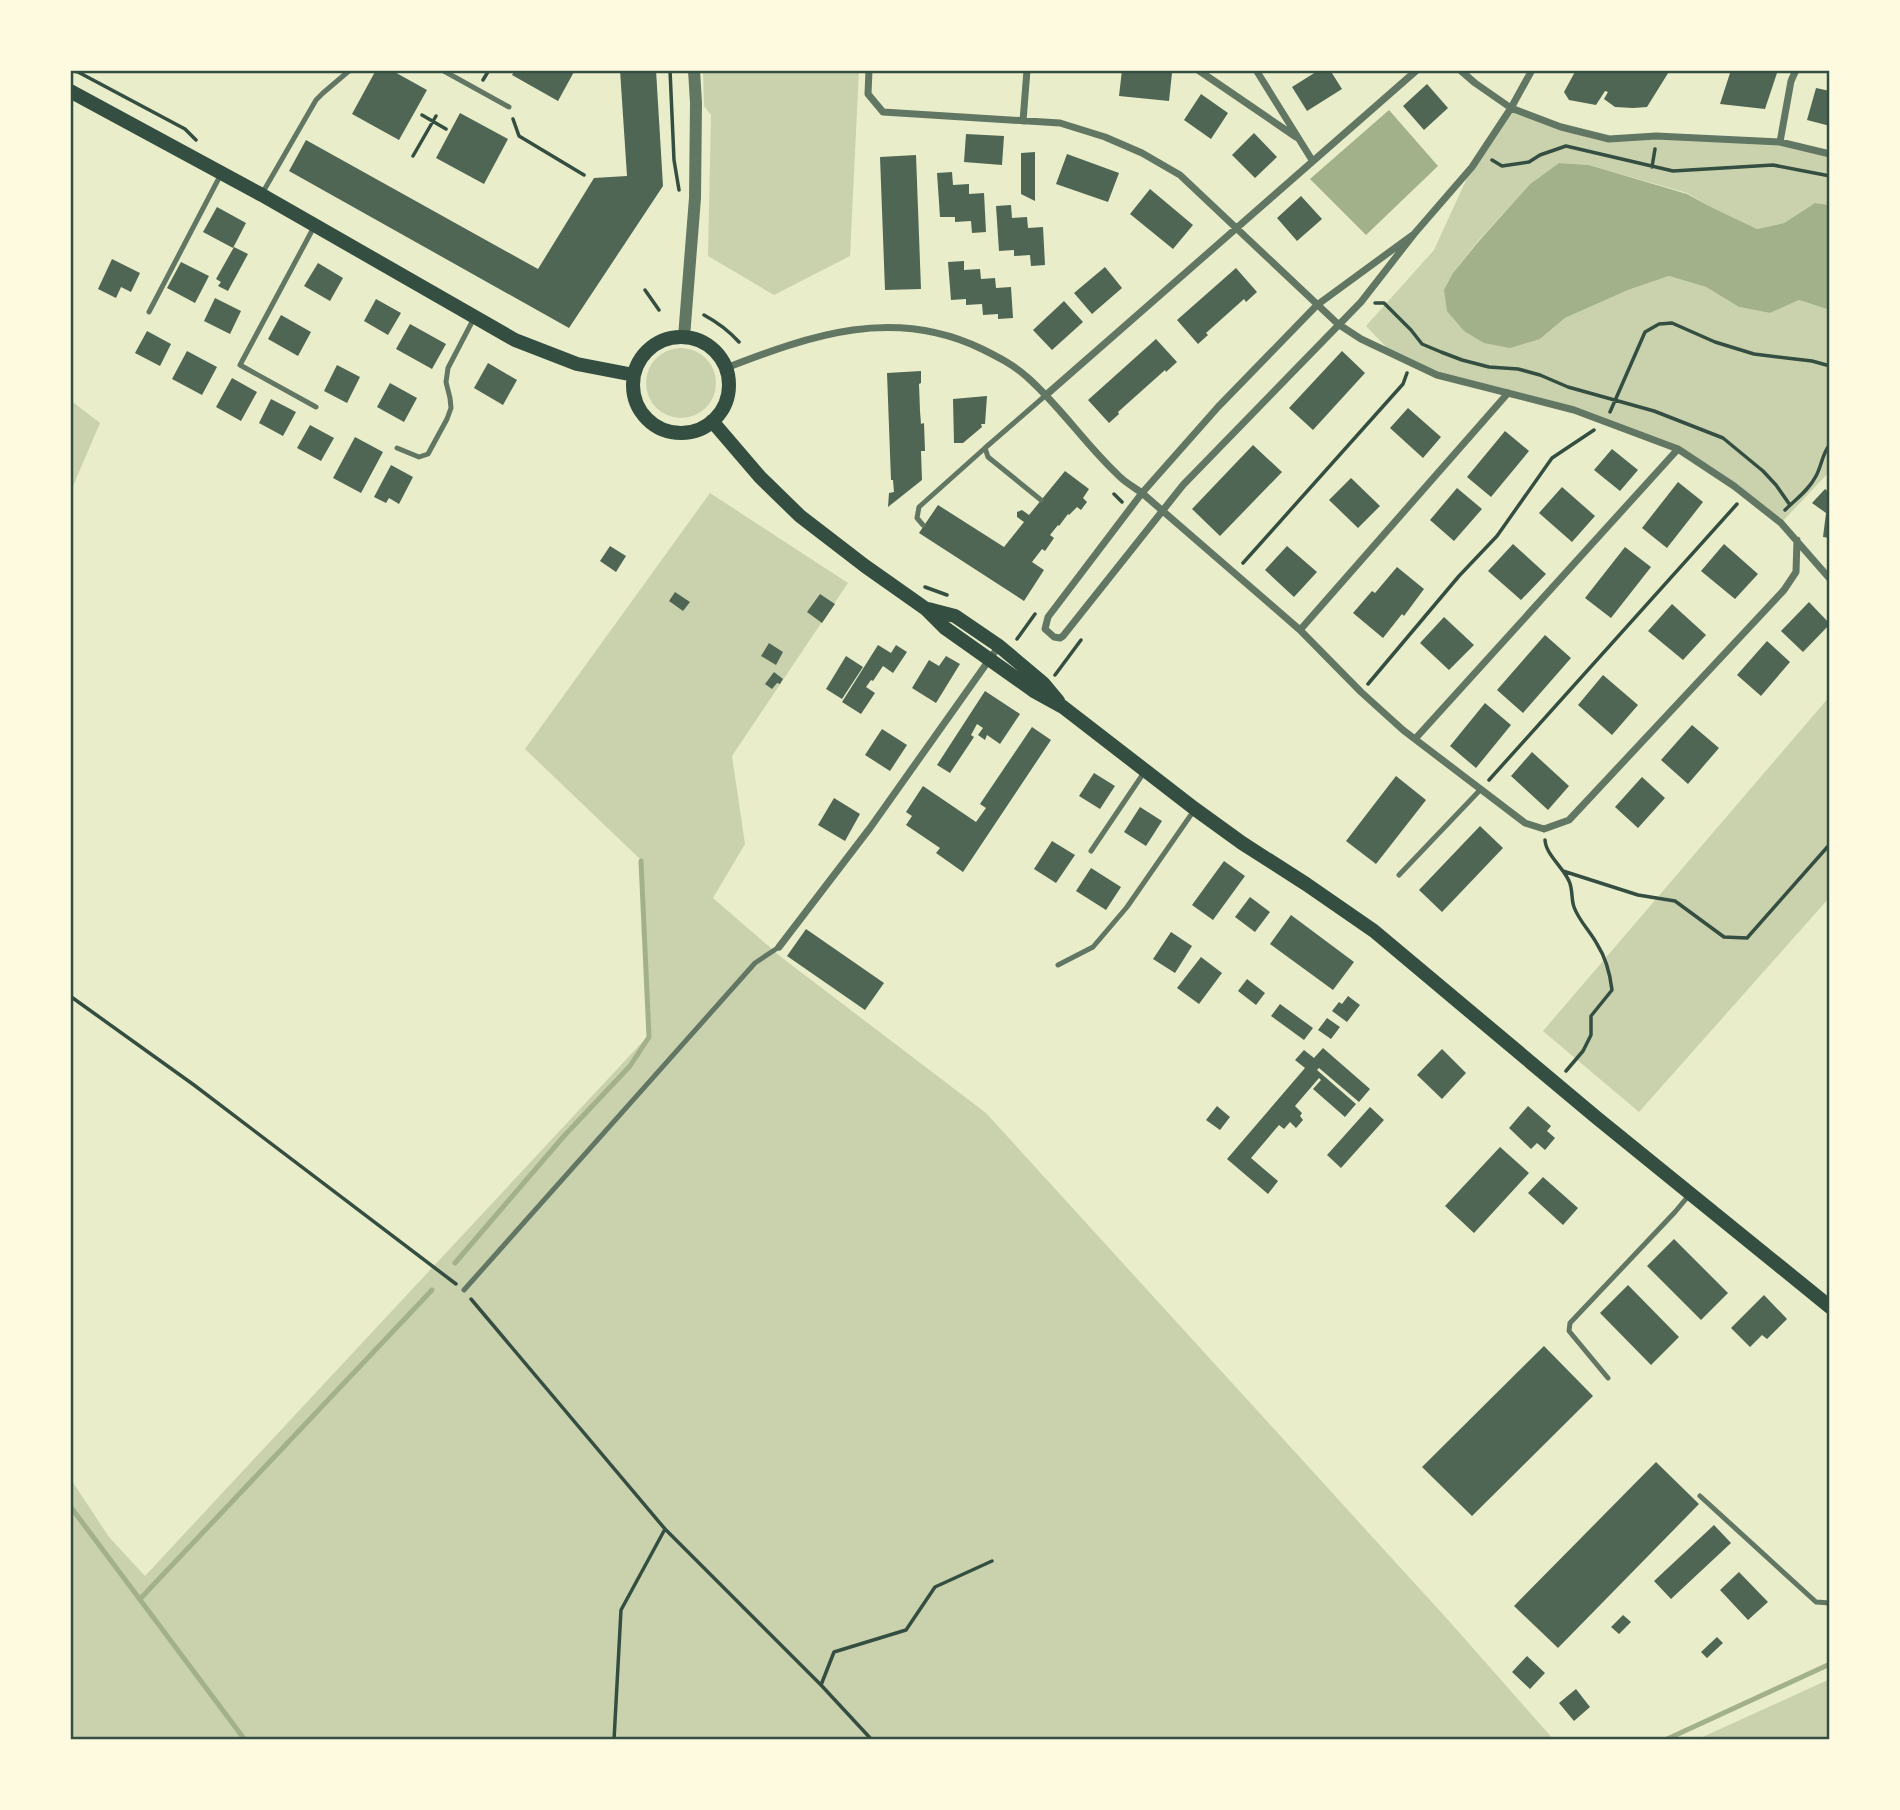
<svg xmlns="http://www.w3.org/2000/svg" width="1900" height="1810" viewBox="0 0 1900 1810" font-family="'Sofia Sans Condensed',sans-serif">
<rect width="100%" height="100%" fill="#e9edc9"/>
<!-- green -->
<path fill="#cad2ad" d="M703,70H859L850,256L774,295L708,256L711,115L704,106Z
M1511,108L1609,139L1646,136L1780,142L1830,154V205L1815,203L1784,223L1757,229L1711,207L1687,193L1589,165L1559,163L1530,184L1477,242L1453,273L1540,339L1565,318L1628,290L1669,276L1706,287L1739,307L1770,313L1799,300L1830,310V471L1781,523L1678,449L1574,410L1437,375L1394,355L1366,326L1434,250L1472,167Z
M646 383a35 35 0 1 1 70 0a35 35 0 1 1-70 0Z
M70,400L100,423L70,493Z
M710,493L848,583L732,756L745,844L713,898L781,957L986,1113L1449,1621L1554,1740H70V1478L109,1537L145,1576L648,1036L641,860L525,749Z
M1830,696V897L1639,1112L1543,1031Z
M1830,1679V1740H1696Z"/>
<!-- water -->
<path fill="#a3b18a" d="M1389,110L1438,166L1366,235L1310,179Z
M1559,163L1589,165L1687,194L1711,207L1757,229L1784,223L1815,203L1830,205V310L1799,300L1770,313L1739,307L1706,287L1669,276L1628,290L1565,318L1540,339L1510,348L1484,343L1464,331L1447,311L1444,290L1453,273L1478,242L1530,184Z"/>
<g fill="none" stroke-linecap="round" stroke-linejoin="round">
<!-- stream -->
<path stroke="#a3b18a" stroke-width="5" d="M455,1263L564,1136L630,1066L649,1037L641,861
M70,1506L245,1740
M140,1599L432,1290
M1665,1740L1830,1664"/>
</g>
<!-- building -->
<path fill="#4f6655" d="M376,70H391L427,90L399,140L352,114Z
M515,70H575L558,101L512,75Z
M620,70H656L663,186L569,328L289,171L306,140L538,269L594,178L627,176Z
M1122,70L1172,73L1169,101L1119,96Z
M1319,70H1330L1342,89L1307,111L1292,87Z
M1576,70H1670L1647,107L1633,108L1615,107L1604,99L1608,92L1605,91L1596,105L1569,100L1564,92Z
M1731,70H1778L1765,109L1720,104Z
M1427,84L1448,108L1424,130L1403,106Z
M1816,88L1830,91V126L1807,120Z
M1201,94L1228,113L1211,139L1184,120Z
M460,113L508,139L484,184L436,158Z
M1254,133L1277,157L1255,178L1232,155Z
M966,134L1004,136L1002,165L964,162Z
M1035,152V201L1021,194V153Z
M1067,154L1119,173L1108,202L1056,184Z
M916,155L921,289L885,290L880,157Z
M952,172L953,185L969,184V194L984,193L986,232L972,233L971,221L955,222V217H940L937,173Z
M1150,189L1193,225L1173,249L1130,214Z
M1301,196L1322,219L1297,241L1277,218Z
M1011,205L1012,218L1027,217L1028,228L1043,227L1045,265L1031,266L1030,255L1014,256V250L999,251L996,206Z
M217,207L246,223L233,248L203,232Z
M234,247L248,254L228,291L218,286L221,282L216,279Z
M112,259L140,273L131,292L121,287L116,298L98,289Z
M964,261V270L980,269L981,279L995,278L996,288L1011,287L1013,318L998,319V314L983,315L982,304L966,305V299L951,300L948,262Z
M181,262L209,276L195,303L167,288Z
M318,263L343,278L330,301L304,286Z
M1105,267L1122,288L1092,314L1074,293Z
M1236,268L1257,292L1246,302L1244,299L1206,333L1208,335L1198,344L1177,320Z
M215,298L241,311L230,334L204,321Z
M376,299L401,313L388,335L364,321Z
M1064,301L1083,322L1052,350L1033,330Z
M281,315L311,332L298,356L268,339Z
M410,324L446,344L432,369L396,349Z
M147,331L171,344L160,366L135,353Z
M1156,339L1177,362L1166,372L1165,370L1118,412L1119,414L1109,423L1088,400Z
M187,351L217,367L202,395L172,379Z
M1342,351L1365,373L1313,430L1289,408Z
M488,363L517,380L503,405L474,388Z
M337,365L360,377L347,403L324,391Z
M921,371V383L919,384L920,411L921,424L924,423L925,451H921L922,480L888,507L889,493L894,492L893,480H891L887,373Z
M232,378L257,392L241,421L216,407Z
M390,383L417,398L404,422L377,407Z
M987,396L985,424H981L982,427L963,443H954L953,399Z
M271,399L296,412L283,436L259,423Z
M1408,408L1441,437L1423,458L1390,428Z
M310,425L334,438L321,461L297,448Z
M1505,431L1529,451L1491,497L1467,477Z
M355,437L383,452L361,493L333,478Z
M1253,445L1282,472L1220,536L1192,509Z
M1612,449L1638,470L1620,491L1594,470Z
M391,465L413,477L399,504L389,498L386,503L374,497Z
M1065,471L1089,489L1083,498L1087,502L1081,510L1077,507L1069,515L1068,514L1059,526L1058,525L1050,535L1054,538L1045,551L1042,549L1032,562L1044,570L1024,601L919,533L938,505L1004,547L1024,522L1017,517V512L1022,510L1029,515Z
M1351,478L1380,506L1358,528L1329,500Z
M1678,482L1703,502L1667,548L1642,528Z
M1562,487L1595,516L1572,542L1539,513Z
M1457,488L1482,509L1454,541L1430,520Z
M1825,489L1830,493V538L1823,537L1826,513L1812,503Z
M1513,544L1546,574L1521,600L1488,571Z
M1724,544L1758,574L1735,599L1701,571Z
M610,546L626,556L616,572L600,561Z
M1287,546L1317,572L1294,597L1265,570Z
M1625,547L1651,567L1611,618L1585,598Z
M1397,567L1424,589L1404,616L1402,614L1383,638L1353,613L1372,591L1375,593Z
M675,592L690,602L683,611L669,601Z
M820,594L835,604L822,623L807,612Z
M1809,602L1830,624L1803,652L1781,631Z
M1672,604L1706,635L1683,660L1648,631Z
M1444,617L1474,645L1449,670L1420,643Z
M1545,635L1571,658L1523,713L1497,690Z
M1767,641L1790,662L1761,696L1737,675Z
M769,643L783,652L776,665L761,656Z
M878,645L891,653L896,645L907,652L893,673L883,666L873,681L871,680L866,687L875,693L861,714L842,702Z
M846,656L863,667L842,699L826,689Z
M946,656L960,664L936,703L912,688L929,660L939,666Z
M774,672L783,679L780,684L777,683L772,689L765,684Z
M1603,675L1638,705L1612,735L1578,705Z
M985,691L1020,714L1000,744L987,735L985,740L978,735L983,728L977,724L971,735L974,737L950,773L937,765Z
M1485,703L1511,725L1476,768L1450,746Z
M1692,725L1719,748L1688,784L1661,760Z
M1032,727L1051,740L963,872L936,853L940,848L906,825L912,816L906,812L923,786L976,822L986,808L980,804Z
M882,729L907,745L890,771L865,755Z
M1532,752L1569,786L1548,810L1511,776Z
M1094,773L1115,786L1100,809L1079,796Z
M1396,776L1426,800L1376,864L1346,841Z
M1642,777L1665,798L1638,828L1615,807Z
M834,798L860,814L845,841L818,825Z
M1140,807L1162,821L1146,846L1124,832Z
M1480,826L1503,848L1442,912L1419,890Z
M1052,841L1075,855L1056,883L1034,869Z
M1224,861L1245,876L1213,920L1192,905Z
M1091,868L1121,887L1106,910L1076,891Z
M1250,897L1270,912L1255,932L1235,917Z
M1291,915L1354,962L1333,990L1270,944Z
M806,929L884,983L865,1010L787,956Z
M1171,932L1192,946L1175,973L1153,959Z
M1201,957L1222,973L1199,1004L1177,988Z
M1247,979L1265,993L1256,1005L1238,991Z
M1348,996L1360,1005L1347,1022L1332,1011L1339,1002L1342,1004Z
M1280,1004L1313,1028L1304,1040L1271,1016Z
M1327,1018L1340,1027L1331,1039L1318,1030Z
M1323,1048L1370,1089L1359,1102L1319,1068L1317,1070L1356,1104L1345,1117L1313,1089L1321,1080L1319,1078L1295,1106L1302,1113L1300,1116L1303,1120L1296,1128L1290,1122L1284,1129L1279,1125L1251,1158L1278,1181L1268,1194L1227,1159L1305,1068L1295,1060L1304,1050L1314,1058Z
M1442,1049L1466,1073L1442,1099L1417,1075Z
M1217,1106L1230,1117L1220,1130L1206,1120Z
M1528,1106L1551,1126L1547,1131L1555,1138L1545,1150L1537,1143L1531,1149L1509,1128Z
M1370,1107L1384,1120L1341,1168L1327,1155Z
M1500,1147L1529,1173L1474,1233L1445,1206Z
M1543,1177L1578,1208L1563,1225L1528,1193Z
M1674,1239L1728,1293L1701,1320L1647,1266Z
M1628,1285L1679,1337L1651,1365L1600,1313Z
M1764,1295L1787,1319L1767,1339L1762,1335L1750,1347L1731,1328Z
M1544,1346L1593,1396L1472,1516L1422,1467Z
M1656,1462L1699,1504L1558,1648L1514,1606Z
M1714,1525L1731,1543L1671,1599L1654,1581Z
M1739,1572L1768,1602L1748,1620L1720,1590Z
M1623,1615L1631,1622L1619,1634L1611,1627Z
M1717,1637L1723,1643L1707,1658L1701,1652Z
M1527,1656L1545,1673L1530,1689L1512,1672Z
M1576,1689L1590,1707L1574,1721L1559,1703Z"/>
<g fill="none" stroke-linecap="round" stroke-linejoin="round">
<!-- path -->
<path stroke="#344e41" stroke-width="3.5" d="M70,70L78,72L185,129L196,140
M670,70L674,160L679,190
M483,80L489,70
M422,115L446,129
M513,119L519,136L584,175
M413,156L436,116
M1492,160L1502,166L1529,162L1540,155L1566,146L1673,171L1773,165L1830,176
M1652,167L1655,149
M645,290L659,310
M1375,303H1384L1411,330L1422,344L1441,352L1462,360L1489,367L1518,369L1540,375L1568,387L1654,411L1723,438L1763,471L1776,485L1790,505
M704,315C717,322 729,331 739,342
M1610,412L1645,332L1659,324L1672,323L1715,342L1754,354L1812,361L1830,366
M1114,494L1122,502
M1785,510C1796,499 1809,490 1816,476C1822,465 1822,454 1830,444
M1243,563L1403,384L1407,373
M925,587L947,595
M1017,639L1035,614
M1055,675L1081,640
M1368,684L1459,576L1497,536L1552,458L1594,430
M1489,780L1737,504
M1545,840C1546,855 1563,867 1569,881C1573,889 1571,899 1574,907C1579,921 1590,931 1597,944C1606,958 1610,973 1612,990L1591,1016V1035L1583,1051L1566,1071
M1563,871L1638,895L1675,901L1724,937L1747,938L1830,844
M70,996L194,1085L456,1284
M471,1299L665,1529L821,1685L872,1740
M821,1685L834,1652L906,1630L935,1587L992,1561
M614,1740L621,1610L665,1529"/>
<!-- service -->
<path stroke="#617663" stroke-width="5" d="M442,70L509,107
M263,192L316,100L323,93L350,70
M315,225L240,365L316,407
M149,312L220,176
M397,448L419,457L428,454L447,419L451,408L450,398L446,382L448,368L473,320
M1041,500L988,457L985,448L1046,395
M923,525L917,518L919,507L985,448
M1091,851L1145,771
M1399,875L1481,789
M1058,965L1093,947L1127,907L1195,809
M464,1290L755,963L779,947
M1608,1378L1569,1331L1570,1323L1675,1212L1690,1194
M1700,1496L1816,1602L1830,1603"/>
<!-- minor -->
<path stroke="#617663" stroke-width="7" d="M869,70L868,94L883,112L1060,123L1105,137L1142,153L1180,175L1338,324L1361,339L1437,375L1574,410L1678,449L1734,486L1781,523L1830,579
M1198,70L1296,137
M1256,70L1312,160
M1460,70L1475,83L1511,108L1561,127L1609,139L1656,136L1780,142L1830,154
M1023,121L1027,70
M1780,142L1791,81L1796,70
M1414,234L1317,305L1218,407L1142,493L1048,617L1045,629L1054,637L1060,638L1063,636L1183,485L1361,302L1414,234L1472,167L1511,108L1532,70
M726,368C811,335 894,306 982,349C998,357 1014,365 1027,377C1060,406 1085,444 1117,474C1124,482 1134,487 1142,493L1300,630L1361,692L1403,730L1525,823L1544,829L1569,820L1784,590L1796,572L1797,540
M1046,395L1417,70
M1300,630L1508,393
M1415,739L1678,449
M779,947L870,828L999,646"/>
<!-- tertiary -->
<path stroke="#617663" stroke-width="12" d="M684,337L695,198L696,103L694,70"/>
<!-- secondary -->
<path stroke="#344e41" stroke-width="14" d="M70,91L262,195L515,340L577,364L634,375
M633 385a48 48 0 1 1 96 0a48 48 0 1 1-96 0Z
M712,421L760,477L800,516L865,566L926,609L945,628L1034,691L1063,707L1195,809L1242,843L1306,884L1374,931L1597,1118L1830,1307
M928,609L955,616L999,646L1043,683L1058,701"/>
</g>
<!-- border -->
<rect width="1900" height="1810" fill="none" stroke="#fefae0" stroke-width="144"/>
<rect x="72" y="72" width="1756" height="1666" fill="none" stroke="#344e41" stroke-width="2.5"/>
</svg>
